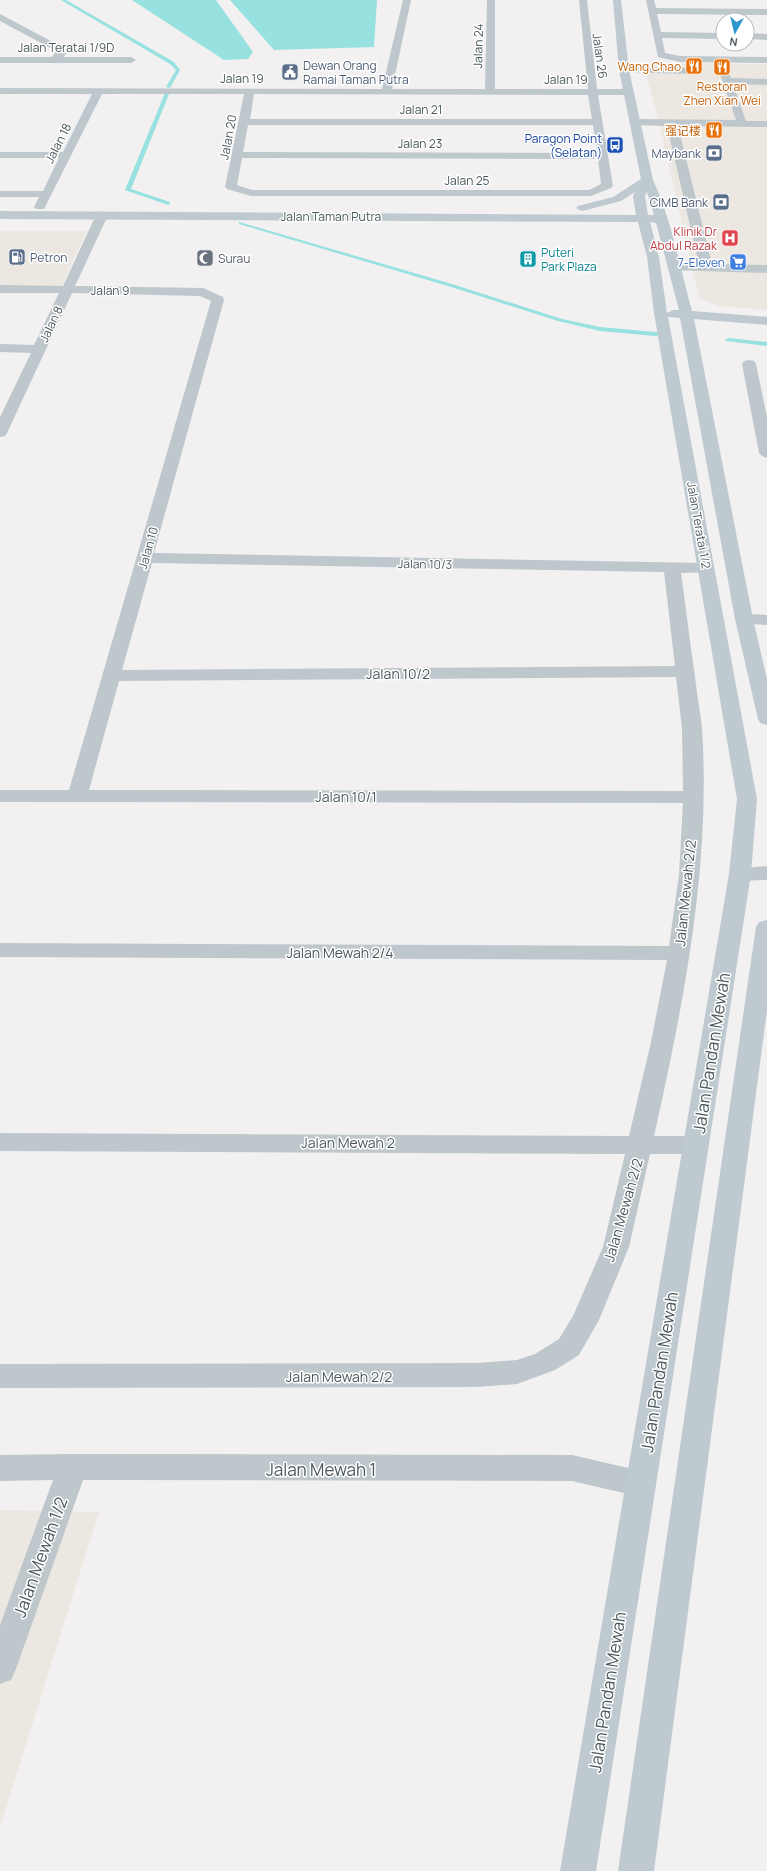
<svg xmlns="http://www.w3.org/2000/svg" width="767" height="1871" viewBox="0 0 767 1871" font-family="Manrope,'Noto Sans SC',sans-serif">
<rect width="100%" height="100%" fill="#f2f0f1"/>
<!-- commercial -->
<path fill="#ece7e0" d="M643,63L767,64V310L719,306L699,298L657,114Z
M0,231H87L61,287H0Z
M0,1510L99,1512L0,1827Z"/>
<!-- water -->
<path fill="#97e1e0" d="M132,0H216L253,52L248,59L224,60Z
M230,0H377L374,47L274,50Z"/>
<g fill="none" stroke-linecap="round" stroke-linejoin="round">
<!-- stream -->
<path fill="#97e1e0" fill-rule="evenodd" d="M61,0H66L174,62L180,70L170,88L166,87L176,70L170,64Z
M165,93L169,94L131,189L170,202V204L168,205L125,190Z
M239,222L452,284L562,319L600,327L666,333L669,335L666,337L600,331L558,321L448,286L239,224Z
M728,338L767,342V346L726,341L725,340Z"/>
<!-- street -->
<path fill="#bec7cb" fill-rule="evenodd" d="M403,0H411L392,89H485L487,0H495V89H588L579,0H587L597,89H629L634,92L629,95H598L613,186L611,188L591,196H251L227,189L225,187L244,94H102L44,209H36L34,207L39,197H0V191H43L59,158H0V152H63L92,94H0V88L382,89ZM254,94L588,95L592,119H250ZM248,125H593L597,153L243,152ZM242,158L598,159L601,184L589,190H252L237,185Z
M646,0H654L656,8L767,9V15L657,14L661,32L723,33V39L662,38L665,53L680,56L767,57V63L680,62L658,57Z
M0,14L64,48L66,54L63,57H131L136,60L131,63H0V57H52L56,51L0,21Z
M747,33L767,34V40L747,39Z
M624,67L690,68L695,71L690,74L621,72L619,70L621,68Z
M724,68L727,69L731,78L767,79V85L733,84L746,121H767V127L678,126L712,264L767,265V273L670,270L668,267L674,263L699,264L667,126L635,125L630,122L635,119L736,120L719,71Z
M102,211L108,215L75,286L203,288L223,297L224,300L154,553L706,563L712,564L714,568L712,572L681,573C686,608 690,643 695,677C697,694 700,711 702,728C711,866 684,1002 654,1136H696L705,1139L709,1145L705,1151L696,1154H650L629,1247L599,1320L579,1355L555,1370L517,1384L477,1387L0,1388V1364L477,1363L517,1360L535,1354L559,1339L573,1316L603,1247L625,1154L0,1151V1133L629,1136L651,1042L667,960L0,957V943L669,946L679,875L683,803L0,802V790H69L211,301L200,296L72,293L7,433L5,436L0,437V417L31,353L0,352V344L34,345L59,293H0V285L63,286L96,215ZM152,563L664,572L675,666L122,670ZM676,677L682,728L683,791L89,790L119,681Z
M749,360L754,361L756,364L767,417V458L762,456L759,453L742,364L744,361Z
M744,614L767,615V625L738,623L735,619L738,615Z
M767,866V880L740,881L733,879L729,874L733,869Z
M73,1454L572,1455L641,1471L652,1475L656,1484L652,1493L641,1497L572,1481L83,1480L16,1669L11,1680L0,1684V1625L53,1480L0,1481V1455Z"/>
<!-- secondary -->
<path fill="#becacf" fill-rule="evenodd" d="M613,0H621L629,70L653,180C672,221 680,268 692,311L767,317V325L694,319L753,619L767,679V725L760,723L758,719L735,619L680,318L668,317L757,799L751,874L596,1871H560L729,874L737,799L654,313L647,257L638,222L0,219V211L636,215L633,196L635,192L621,201L582,211L576,208L578,206L613,197L641,179L619,70ZM647,192L654,215H648L645,196ZM650,222L656,223L679,310H673L667,313L659,257Z
M767,920V1010L654,1871H618L756,927L759,922Z"/>
</g>
<!-- icons -->
<defs>
<symbol id="restaurant-square" viewBox="-11 -11 22 22"><rect x="-9" y="-9" width="18" height="18" rx="4" fill="#e8710a" stroke="#fff"/><path d="M-5-6h1v4h1v-4h1v4h1v-4h1v5L-1.5 .5V6h-2V.5L-5-1ZM5-6V6H3V1.5H1.5Q1.5-4 5-6Z" fill="#fff"/></symbol>
<symbol id="civic-square" viewBox="-11 -11 22 22"><rect x="-9" y="-9" width="18" height="18" rx="4" fill="#5c6f8a" stroke="#fff"/><path d="M-.6-6.5H3V-4.5H.6V-3L4-1V1h2V6H-6V1h2V-1L-.6-3ZM-1.2 2.5V6h2.4V2.5Z" fill="#fff"/></symbol>
<symbol id="bus-square" viewBox="-11 -11 22 22"><rect x="-9" y="-9" width="18" height="18" rx="4" fill="#1a4fb4" stroke="#fff"/><path d="M-5-6H5V4H4V6H2V4H-2V6H-4V4H-5ZM-3.5-4V0h7V-4ZM-3.5 1.2v1.5H-2V1.2ZM2 1.2v1.5H3.5V1.2Z" fill="#fff"/></symbol>
<symbol id="bank-square" viewBox="-11 -11 22 22"><rect x="-9" y="-9" width="18" height="18" rx="4" fill="#5c6f8a" stroke="#fff"/><path d="M-6-4H6V4H-6ZM0-2.3a2.3 2.3 0 1 0 0 4.6a2.3 2.3 0 1 0 0-4.6Z" fill="#fff"/></symbol>
<symbol id="hospital-square" viewBox="-11 -11 22 22"><rect x="-9" y="-9" width="18" height="18" rx="4" fill="#e0444e" stroke="#fff"/><path d="M-5-5h3v3.5h4V-5h3V5h-3V1.5h-4V5h-3Z" fill="#fff"/></symbol>
<symbol id="fuel-square" viewBox="-11 -11 22 22"><rect x="-9" y="-9" width="18" height="18" rx="4" fill="#5c6f8a" stroke="#fff"/><path d="M-5.5-6h7V0h2V4h1.3V-2.5L3-4.5l.8-.8L6-3V5H2.5V1h-1V6h-7ZM-4.2-4.7v3.2H.2V-4.7Z" fill="#fff"/></symbol>
<symbol id="mosque-square" viewBox="-11 -11 22 22"><rect x="-9" y="-9" width="18" height="18" rx="4" fill="#6b7280" stroke="#fff"/><path d="M3.5-4.9A6 6 0 1 0 3.5 4.9A5 5 0 1 1 3.5-4.9Z" fill="#fff"/></symbol>
<symbol id="building-square" viewBox="-11 -11 22 22"><rect x="-9" y="-9" width="18" height="18" rx="4" fill="#0f9aa8" stroke="#fff"/><path d="M-4-6H4V6H1V3H-1V6H-4ZM-2.5-4.3h1.7v1.8h-1.7ZM.8-4.3h1.7v1.8H.8ZM-2.5-1h1.7V.8h-1.7ZM.8-1h1.7V.8H.8Z" fill="#fff"/></symbol>
<symbol id="supermarket-square" viewBox="-11 -11 22 22"><rect x="-9" y="-9" width="18" height="18" rx="4" fill="#3f7fe0" stroke="#fff"/><path d="M-6-5.5h2.5l.6 2H6L4.5 2H-2.5L-4.4-4H-6ZM-1.5 3.2a1.3 1.3 0 1 0 .1 0ZM3 3.2a1.3 1.3 0 1 0 .1 0Z" fill="#fff"/></symbol>
</defs>
<g fill-rule="evenodd">
<use href="#restaurant-square" x="684" y="56" width="20" height="20"/>
<use href="#restaurant-square" x="712" y="57" width="20" height="20"/>
<use href="#civic-square" x="280" y="62" width="20" height="20"/>
<use href="#restaurant-square" x="704" y="120" width="20" height="20"/>
<use href="#bus-square" x="605" y="135" width="20" height="20"/>
<use href="#bank-square" x="704" y="143" width="20" height="20"/>
<use href="#bank-square" x="711" y="192" width="20" height="20"/>
<use href="#hospital-square" x="720" y="228" width="20" height="20"/>
<use href="#fuel-square" x="7" y="247" width="20" height="20"/>
<use href="#mosque-square" x="195" y="248" width="20" height="20"/>
<use href="#building-square" x="518" y="249" width="20" height="20"/>
<use href="#supermarket-square" x="728" y="252" width="20" height="20"/>
</g>
<g text-anchor="middle" dominant-baseline="central" stroke-width="3" stroke-linejoin="round" paint-order="stroke">
<!-- far-street labels -->
<g font-size="12" fill="#4a575b" stroke="#fff">
<text transform="translate(478 46) rotate(-89)">Jalan 24</text>
<text x="66" y="47">Jalan Teratai 1/9D</text>
<text transform="translate(600 56) rotate(82)">Jalan 26</text>
<text x="242" y="78">Jalan 19</text>
<text x="566" y="79">Jalan 19</text>
<text x="421" y="109">Jalan 21</text>
<text transform="translate(228 137) rotate(-79)">Jalan 20</text>
<text transform="translate(58 143) rotate(-63)">Jalan 18</text>
<text x="420" y="143">Jalan 23</text>
<text x="467" y="180">Jalan 25</text>
<text x="331" y="216">Jalan Taman Putra</text>
<text x="110" y="290">Jalan 9</text>
<text transform="translate(51 324) rotate(-65)">Jalan 8</text>
<text transform="translate(699 525) rotate(80)">Jalan Teratai 1/2</text>
<text transform="translate(148 548) rotate(-74)">Jalan 10</text>
<text transform="translate(425 564) rotate(1)">Jalan 10/3</text>
</g>
<!-- far-service labels -->
<g font-size="12" fill="#4e5e75" stroke="#fff" text-anchor="start">
<text x="303" y="65">Dewan Orang<tspan x="303" dy="14">Ramai Taman Putra</tspan></text>
<text x="701" y="153" text-anchor="end">Maybank</text>
<text x="708" y="202" text-anchor="end">CIMB Bank</text>
<text x="30" y="257">Petron</text>
</g>
<!-- far-food labels -->
<g font-size="12" fill="#c56008" stroke="#fff" text-anchor="end">
<text x="681" y="66">Wang Chao</text>
<text x="722" y="86" text-anchor="middle">Restoran<tspan x="722" dy="14">Zhen Xian Wei</tspan></text>
<text x="701" y="130">强记楼</text>
</g>
<!-- far-transit labels -->
<g font-size="12" fill="#164399" stroke="#fff" text-anchor="end">
<text x="602" y="138">Paragon Point<tspan x="602" dy="14">(Selatan)</tspan></text>
</g>
<!-- far-health labels -->
<g font-size="12" fill="#be3a42" stroke="#fff" text-anchor="end">
<text x="717" y="231">Klinik Dr<tspan x="717" dy="14">Abdul Razak</tspan></text>
</g>
<!-- far-culture labels -->
<g font-size="12" fill="#0d838f" stroke="#fff" text-anchor="start">
<text x="541" y="252">Puteri<tspan x="541" dy="14">Park Plaza</tspan></text>
</g>
<!-- far-worship labels -->
<g font-size="12" fill="#5b616d" stroke="#fff" text-anchor="start">
<text x="218" y="258">Surau</text>
</g>
<!-- far-shop labels -->
<g font-size="12" fill="#366cbe" stroke="#fff" text-anchor="end">
<text x="725" y="262">7-Eleven</text>
</g>
<!-- street labels -->
<g font-size="14" fill="#4a575b" stroke="#fff">
<text x="398" y="673">Jalan 10/2</text>
<text x="346" y="796">Jalan 10/1</text>
<text transform="translate(685 893) rotate(-84)">Jalan Mewah 2/2</text>
<text x="340" y="952">Jalan Mewah 2/4</text>
<text x="348" y="1142">Jalan Mewah 2</text>
<text transform="translate(623 1210) rotate(-74)">Jalan Mewah 2/2</text>
<text x="339" y="1376">Jalan Mewah 2/2</text>
</g>
<!-- near-street labels -->
<g font-size="17" fill="#4a575b" stroke="#fff">
<text transform="translate(711 1053) rotate(-81)">Jalan Pandan Mewah</text>
<text transform="translate(659 1372) rotate(-81)">Jalan Pandan Mewah</text>
<text x="321" y="1469">Jalan Mewah 1</text>
<text transform="translate(40 1557) rotate(-70)">Jalan Mewah 1/2</text>
<text transform="translate(607 1692) rotate(-81)">Jalan Pandan Mewah</text>
</g>
</g>
<!-- north arrow -->
<g transform="translate(735 32) rotate(188)"><circle r="19" fill="#ffffff" stroke="#b7bcbd"/>
<path d="M0-3L7 15L0 10L-7 15Z" fill="#3097cc"/>
<text y="-6" font-size="11" font-weight="bold" text-anchor="middle" fill="#4a575b">N</text>
</g>
</svg>
